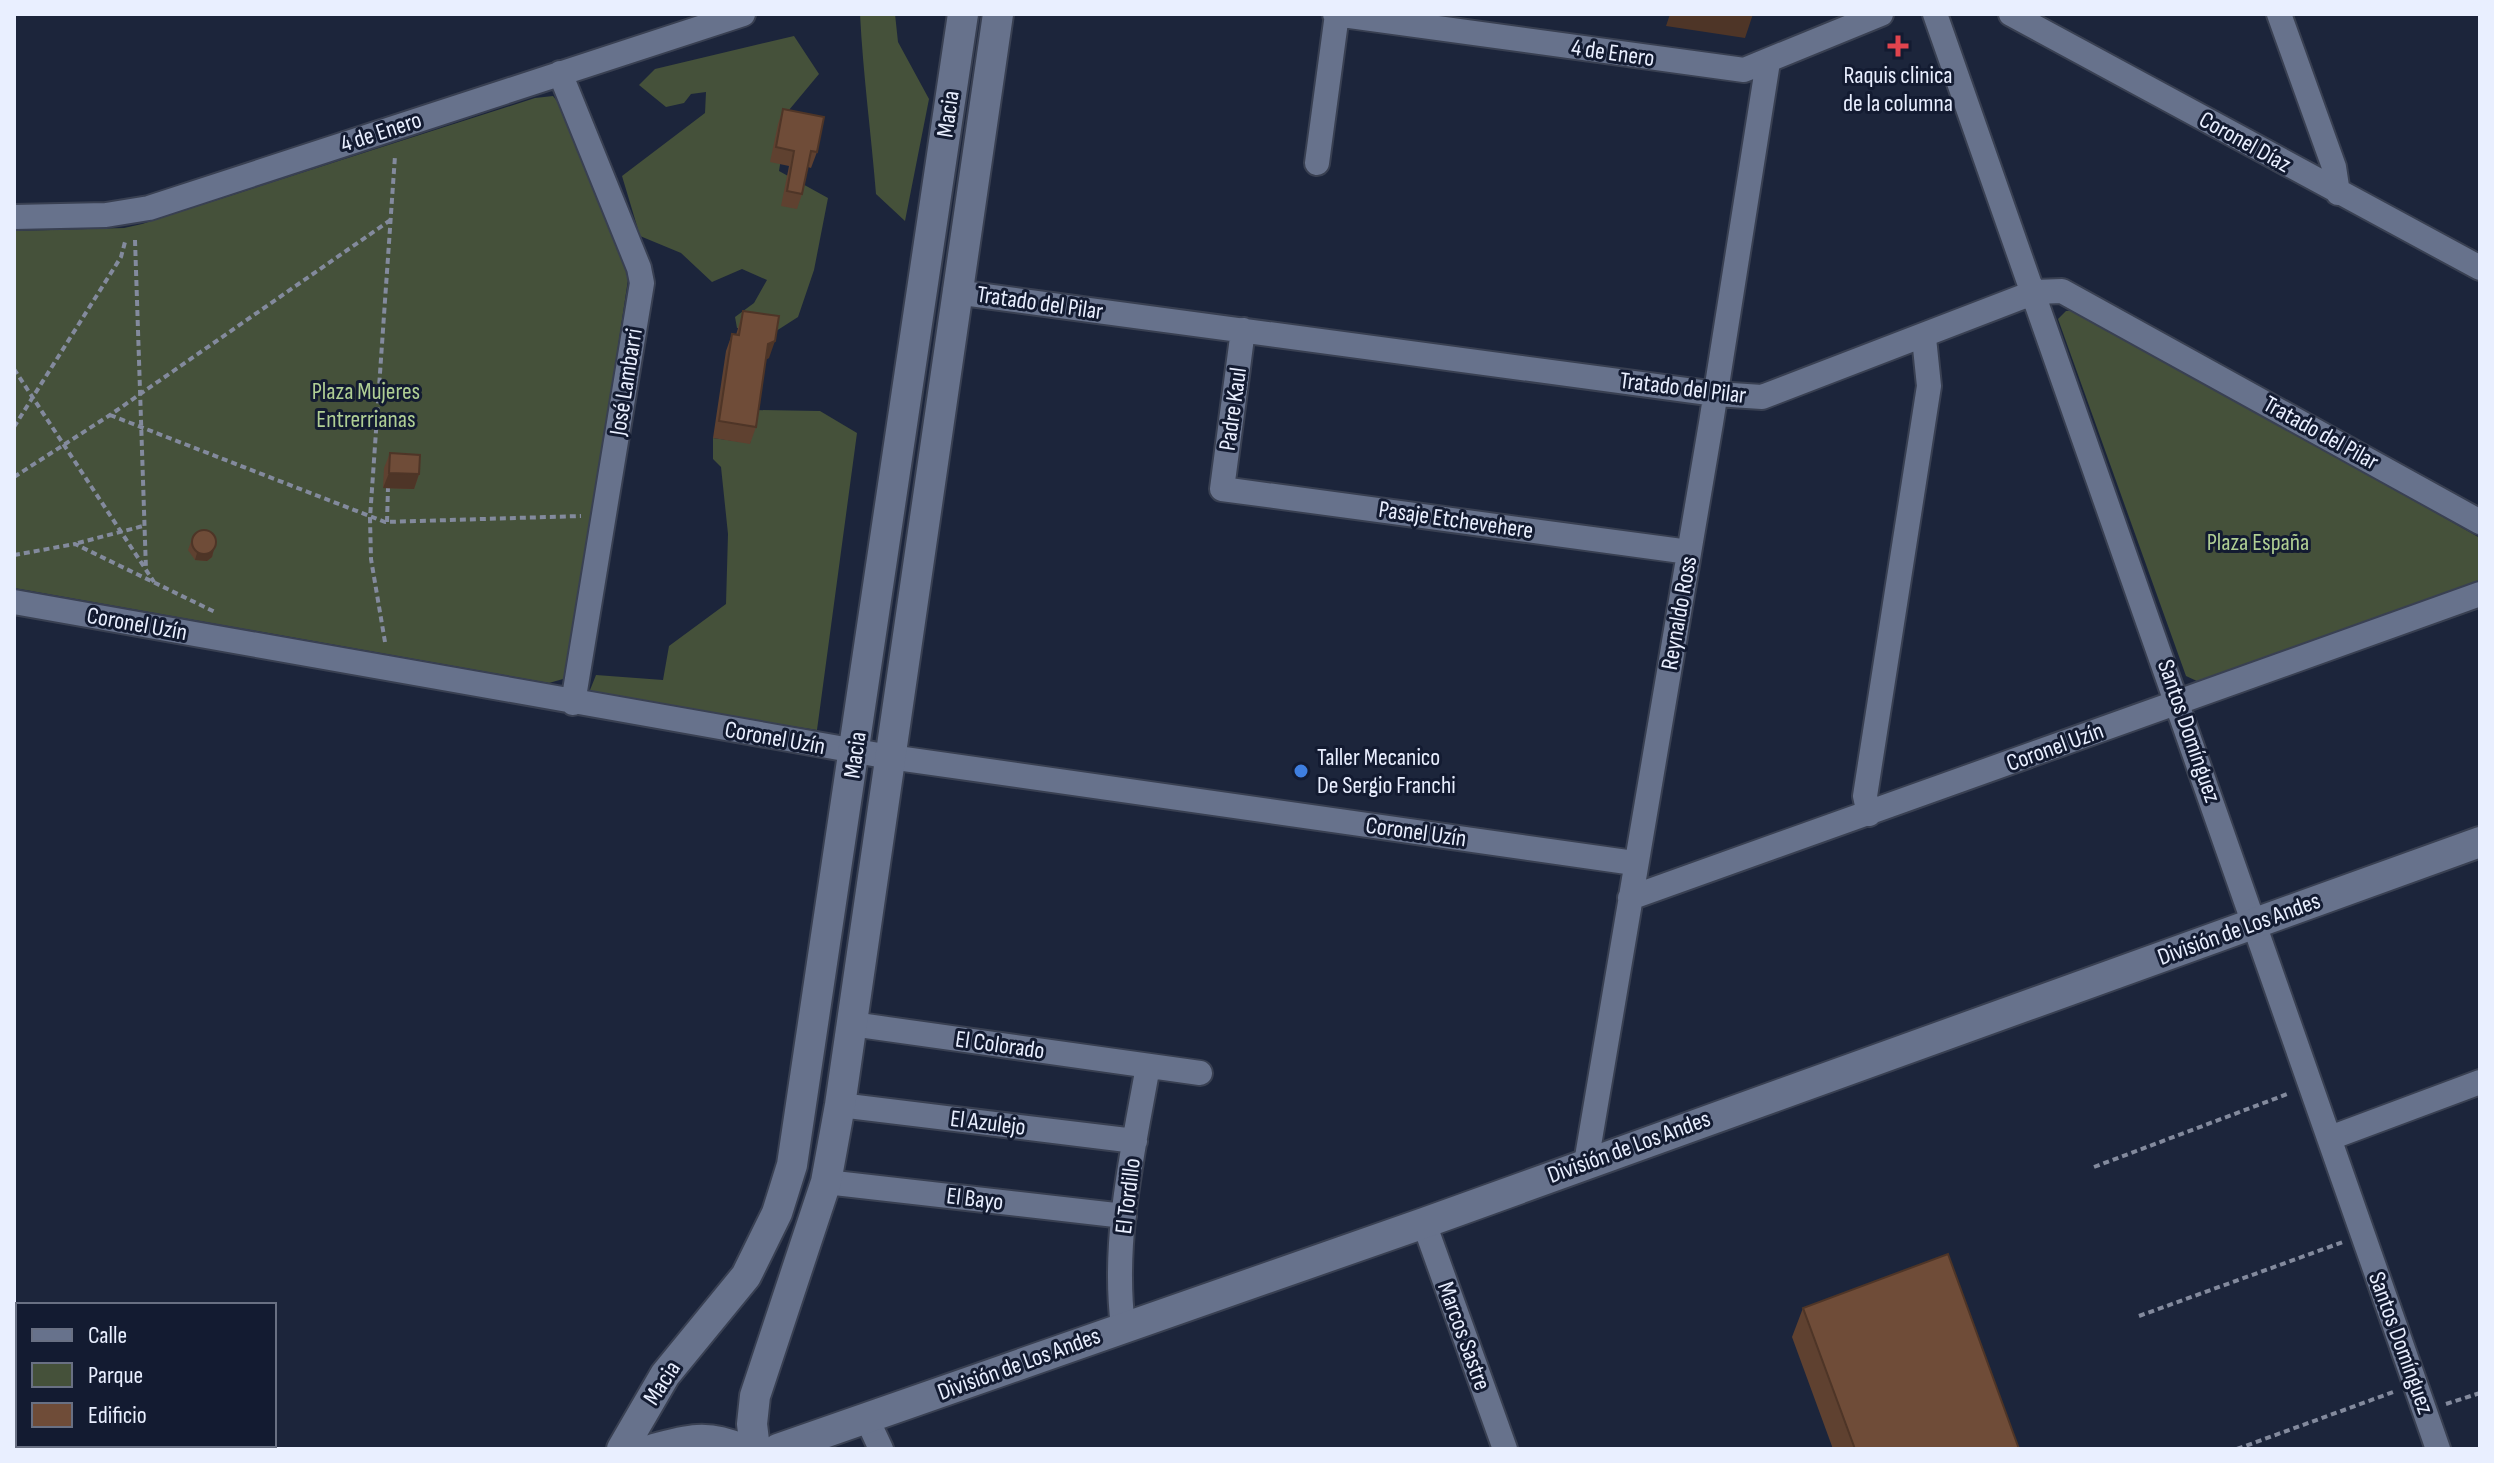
<svg xmlns="http://www.w3.org/2000/svg" width="2494" height="1463" viewBox="0 0 2494 1463" font-family="'Sofia Sans Condensed',sans-serif">
<rect width="100%" height="100%" fill="#1c253b"/>
<!-- green -->
<path fill="#45513a" d="M860,14H895L898,42L929,99L905,221L876,194C871,133 863,74 860,14Z
M794,36L819,74L789,110L779,171L828,198L814,270L798,317L773,333L737,328L735,317L754,303L767,280L742,269L712,282L681,253L640,236L622,176L705,113L706,92L691,94L684,103L666,107L639,85L655,69Z
M553,96L565,111L629,273L570,666L563,679L549,683L14,588V231L124,228L142,224L535,98Z
M2078,310L2480,538V586L2199,682L2186,676L2058,319L2066,311Z
M755,410L820,411L857,433L817,730L588,695L596,675L663,680L669,646L726,604L728,534L721,467L713,459V438L750,443Z"/>
<g fill="none" stroke-linecap="round" stroke-linejoin="round">
<defs>
<path id="minor" d="M1335,14L1744,70L1881,14
M1935,14L2438,1449
M2011,14L2480,268
M2279,14L2334,167L2338,193
M560,73L639,268L642,283L573,703
M1317,163L1337,14
M14,217L106,215L149,208L743,14
M955,292L1716,394L1762,397L2035,292L2062,291L2480,522
M1243,330L1222,489L1689,552
M14,602L890,757L1634,863
M1869,814L1865,796L1929,386L1924,338
M1630,898L2480,594
M852,1024L1200,1073
M840,1105L1135,1141
M2330,1138L2480,1082
M1586,1163L1711,423L1768,62
M826,1182L1124,1216
M1424,1223L1505,1449
M1123,1326C1112,1240 1133,1151 1148,1066
M867,1419L881,1449"/>
<path id="tertiary" d="M622,1449L665,1375L746,1276L777,1213L792,1165L963,14
M654,1449C686,1440 709,1434 740,1449
M755,1449L752,1424L755,1396L826,1182L840,1105L998,14
M778,1449L1424,1223L2480,842"/>
</defs>
<!-- minor casing -->
<use href="#minor" stroke="#394052" stroke-width="28"/>
<!-- tertiary casing -->
<use href="#tertiary" stroke="#394052" stroke-width="34"/>
<!-- path -->
<path stroke="#838a9d" stroke-width="4" stroke-dasharray="6 4" stroke-linecap="butt" d="M135,240L146,570
M14,369L154,582
M110,415L385,522L581,516
M14,427L121,257L125,242
M14,477L110,415L392,219
M387,522L388,488
M78,543L143,526
M14,555L75,544L217,613
M385,642L371,559L370,518L395,156
M2094,1167L2290,1093
M2139,1316L2343,1242
M2446,1404L2480,1393
M2237,1449L2396,1391"/>
<!-- minor -->
<use href="#minor" stroke="#67728c" stroke-width="24"/>
<!-- tertiary -->
<use href="#tertiary" stroke="#67728c" stroke-width="30"/>
</g>
<!-- wall -->
<path fill="#5f4130" d="M783,109L817,152L811,168L808,167L802,194L797,209L781,206L789,166L770,162L778,124Z
M743,311L769,358L766,359L756,427L750,444L713,438L726,351L732,334L736,335Z
M390,453L419,474L414,489L383,488L384,468Z
M193,536L214,549L212,557L207,561L195,560L188,550Z
M1803,1308L2019,1449H1833L1792,1337Z"/>
<!-- shaded-wall -->
<path fill="#4e3527" d="M1670,14H1753L1745,38L1666,26Z
M775,341L769,358L762,360L768,344Z
M389,473L419,474L414,489L383,488Z
M214,549L212,557L207,561L195,560L197,553Z"/>
<!-- building -->
<path fill="#6f4c38" stroke="#4e3527" stroke-width="2" d="M783,109L824,117L817,152L811,151L802,194L787,191L794,151L776,147Z
M743,311L779,316L775,341L768,344L756,427L719,421L732,334L739,335Z
M390,453L420,455L419,474L389,473Z
M192 542a12 12 0 1 1 24 0a12 12 0 1 1-24 0Z
M1948,1254L2019,1449H1855L1803,1308Z"/>
<!-- markers -->
<path fill="#e0444e" stroke="#131b31" stroke-width="3" d="M1894 34h8v8h8v8h-8v8h-8v-8h-8v-8h8z"/>
<circle fill="#3f7fe0" stroke="#131b31" stroke-width="3" cx="1301" cy="771" r="8"/>
<g text-anchor="middle" dominant-baseline="central" stroke-width="6" stroke-linejoin="round" paint-order="stroke">
<!-- street labels -->
<g font-size="24" fill="#e9efff" stroke="#131b31">
<text transform="translate(1613 53) rotate(8)">4 de Enero</text>
<text transform="translate(948 114) rotate(-82)">Macia</text>
<text transform="translate(381 132) rotate(-18)">4 de Enero</text>
<text transform="translate(2245 142) rotate(29)">Coronel Díaz</text>
<text transform="translate(1040 303) rotate(8)">Tratado del Pilar</text>
<text transform="translate(626 382) rotate(-81)">José Lambarri</text>
<text transform="translate(1683 388) rotate(7)">Tratado del Pilar</text>
<text transform="translate(1233 409) rotate(-82)">Padre Kaul</text>
<text transform="translate(2321 433) rotate(29)">Tratado del Pilar</text>
<text transform="translate(1456 520) rotate(8)">Pasaje Etchevehere</text>
<text transform="translate(1679 613) rotate(-80)">Reynaldo Ross</text>
<text transform="translate(137 624) rotate(10)">Coronel Uzín</text>
<text transform="translate(2189 731) rotate(71)">Santos Domínguez</text>
<text transform="translate(775 738) rotate(10)">Coronel Uzín</text>
<text transform="translate(2055 747) rotate(-20)">Coronel Uzín</text>
<text transform="translate(855 755) rotate(-82)">Macia</text>
<text transform="translate(1416 832) rotate(8)">Coronel Uzín</text>
<text transform="translate(2239 929) rotate(-20)">División de Los Andes</text>
<text transform="translate(1000 1045) rotate(8)">El Colorado</text>
<text transform="translate(988 1123) rotate(7)">El Azulejo</text>
<text transform="translate(1629 1147) rotate(-20)">División de Los Andes</text>
<text transform="translate(1128 1196) rotate(-83)">El Tordillo</text>
<text transform="translate(975 1199) rotate(7)">El Bayo</text>
<text transform="translate(1464 1336) rotate(70)">Marcos Sastre</text>
<text transform="translate(2401 1343) rotate(70)">Santos Domínguez</text>
<text transform="translate(1019 1364) rotate(-20)">División de Los Andes</text>
<text transform="translate(662 1383) rotate(-57)">Macia</text>
</g>
<!-- poi labels -->
<g font-size="24" fill="#e9efff" stroke="#131b31">
<text x="1898" y="75">Raquis clinica<tspan x="1898" dy="28">de la columna</tspan></text>
<text x="1317" y="757" text-anchor="start">Taller Mecanico<tspan x="1317" dy="28">De Sergio Franchi</tspan></text>
</g>
<!-- park labels -->
<g font-size="24" fill="#b0cf94" stroke="#131b31">
<text x="366" y="391">Plaza Mujeres<tspan x="366" dy="28">Entrerrianas</tspan></text>
<text x="2258" y="542">Plaza España</text>
</g>
</g>
<!-- border -->
<rect width="2494" height="1463" fill="none" stroke="#e9efff" stroke-width="32"/>
<!-- legend -->
<rect x="16" y="1303" width="260" height="144" fill="#131b31" stroke="#697083" stroke-width="2"/>
<rect x="32" y="1329" width="40" height="12" fill="#67728c" stroke="#697083" stroke-width="2"/>
<text x="88" y="1343" font-size="24" fill="#e9efff">Calle</text>
<rect x="32" y="1363" width="40" height="24" fill="#45513a" stroke="#697083" stroke-width="2"/>
<text x="88" y="1383" font-size="24" fill="#e9efff">Parque</text>
<rect x="32" y="1403" width="40" height="24" fill="#6f4c38" stroke="#697083" stroke-width="2"/>
<text x="88" y="1423" font-size="24" fill="#e9efff">Edificio</text>
</svg>
